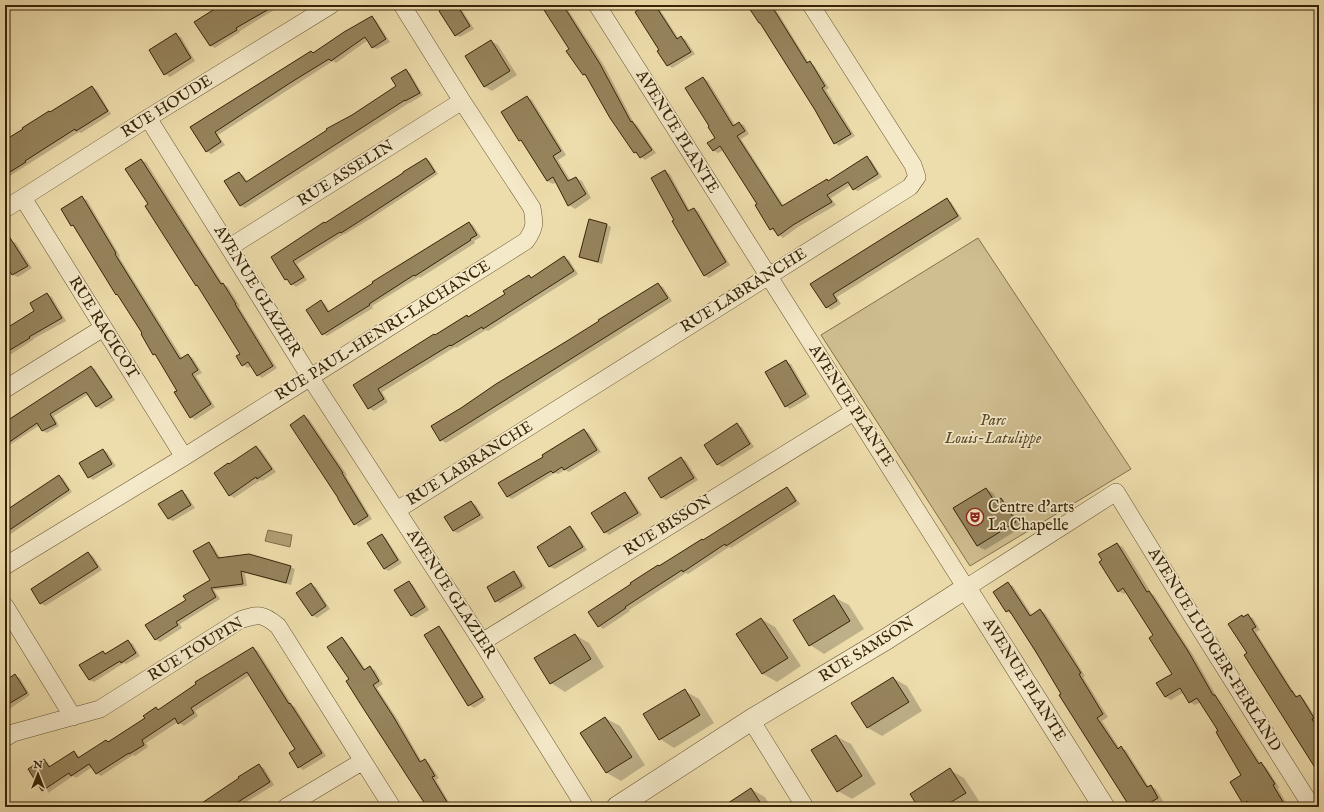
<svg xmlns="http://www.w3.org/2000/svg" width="1324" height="812" viewBox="0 0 1324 812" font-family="'IM FELL English',serif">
<rect width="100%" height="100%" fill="#eeddac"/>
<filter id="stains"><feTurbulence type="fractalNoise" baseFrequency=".005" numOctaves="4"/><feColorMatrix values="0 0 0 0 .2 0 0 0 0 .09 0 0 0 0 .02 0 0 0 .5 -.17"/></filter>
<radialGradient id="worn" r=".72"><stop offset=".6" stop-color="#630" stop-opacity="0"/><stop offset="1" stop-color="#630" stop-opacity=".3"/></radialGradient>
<!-- green -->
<path fill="#cfbe90" stroke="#83714c" d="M978,238L1131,469L970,566L821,335Z"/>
<!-- water -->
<path fill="#b09e74" stroke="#806d48" d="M268,530L292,535L290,547L265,541Z"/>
<!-- shadow -->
<path fill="#0003" d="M223,5H282L240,31V32L215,48L211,46L196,22Z
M437,5H459L474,29L460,37L455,35Z
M543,5H565L605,67L634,123L637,125L656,153L645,160L635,152L588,77L584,75L570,49Z
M633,5H657L679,39L681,37L686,40L695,54L672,68L668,65Z
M748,5H773L809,63L814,65L829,88L826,90L855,136L839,146L835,143L816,109L762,24Z
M372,17L376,20L390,42L377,49L372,47L368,40L336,63L333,61L218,135L225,145L211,154L207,151L191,128Z
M176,35L181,37L195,61L170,77L165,74L150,51Z
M491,41L498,45L517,75L492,91L485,87L466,56Z
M406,71L410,73L423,95L410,103H409L245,208L241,206L225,182L239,173L243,175L248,182L397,86Z
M703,78L708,81L735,125L739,123L744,125L749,134L741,139L784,206L827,180L829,181L867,158L871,160L882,177L858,191L853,189L851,185L831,198L836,205L798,227L783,238L771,229L758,204L724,150L718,153L713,150L716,138Z
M92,87L97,90L111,114L81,133L79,132L5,179V141Z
M527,97L532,100L566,155L558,160L571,181L576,178L582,181L591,198L575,209L569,205L557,182L553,184L547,181L523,142L520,140Z
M426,159L430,161L438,174L370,219L345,234H344L297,264L307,280L296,287L286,279L272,257Z
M141,160L146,162L223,284L228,287L240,306L239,307L277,368L262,378L258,375L252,366L248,368L243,365L237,356L241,354L149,205Z
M665,171L670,174L690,211L694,209L698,211L730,265L709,278L704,275L675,220Z
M82,198L87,200L120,256L119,257L183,359L188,355L193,358L202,373L196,376L215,407L195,420L191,417L178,391L158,356L154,354L144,333L120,296L116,294L75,226L72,225Z
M947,199L951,202L962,219L837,297L841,304L831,310L826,307L812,284Z
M590,220L607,225L611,227L602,264L585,259L580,257Z
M469,223L473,225L481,237L474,241L475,243L420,278L419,277L372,306L373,308L327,336L323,334L321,301L325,304L330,312Z
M11,241L16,243L32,268L18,277L13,275L11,271L5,274V245Z
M564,257L569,260L578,274L488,331L486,330L456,348L455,347L382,392L388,402L374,411L369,408L355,385L467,316L469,317L507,295L529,276L532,278Z
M658,284L663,287L672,301L446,443L441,440L432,426L568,342Z
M47,294L52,297L66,321L33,339V340L5,358V330L35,311Z
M786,362L791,364L810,397L790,409L786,406Z
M91,367L95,369L115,400L101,409L97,407L89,394L54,416L59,426L47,433L43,431L40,425L5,448V423Z
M304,416L309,419L347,475L346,476L372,519L359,527L355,524L339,499Z
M737,425L742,427L754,447L722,467L717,464Z
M584,430L589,433L601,452L569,472L565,470L558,474L555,473L512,499L508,497L500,483L544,457Z
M256,447L261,450L276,472L262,481L261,480L234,498L230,495V465Z
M103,450L107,452L116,466L93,480L89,477Z
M681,458L686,461L698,480L666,500L662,498Z
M59,476L63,478L72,492L5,538V512Z
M787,488L791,491L800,504L731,548L729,547L688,574L686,573L629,610L630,611L603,629L599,626L660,567L704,541Z
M986,489L993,493L998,501L1001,499L1008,504L1022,527L985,550L977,546Z
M182,491L186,494L195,508L173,521L168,519Z
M625,493L629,496L642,515L609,535L605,532Z
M471,502L476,505L484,518L458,533L453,531Z
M570,527L574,530L587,550L555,569L550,567L538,547Z
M382,535L386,538L402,563L389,571L384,569Z
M209,543L213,546L221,559L290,567L295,569L291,585L245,573L247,586L214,590L220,599L180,624L182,628L160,642L155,639L187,600L212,580Z
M1117,544L1123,547L1152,594L1154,595L1193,655L1217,697L1214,696L1260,769L1262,768L1218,697L1220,699L1261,764L1266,767L1279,787L1278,789L1289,807H1251L1244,803L1242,775L1219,731L1201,702L1195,705L1190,702L1184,692L1171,700L1165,697L1173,674L1154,635L1127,592L1124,594L1118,591Z
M88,553L93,556L102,570L45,606L41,603Z
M514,572L518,575L526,588L500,603L496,601Z
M409,582L413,585L429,610L416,618L411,616Z
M1008,584L1013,586L1032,615L1040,610L1045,613L1068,648L1085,676L1083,677L1108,717L1102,721L1120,749L1121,748L1126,750L1149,787L1151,786L1156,789L1163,801L1154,807H1131L1012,614H1011L1006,611Z
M311,585L316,587L330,609L317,618L312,615Z
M834,597L849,605L864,629L824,654L810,645Z
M1242,616L1245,618L1248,616L1253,618L1260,630L1256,632L1295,694L1298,697L1300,696L1304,699L1318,721L1316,722L1319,727V777L1314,769L1316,768L1248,654Z
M761,619L775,627L801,666L777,682L763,674L737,635Z
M439,627L443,630L486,700L474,708L469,705Z
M575,635L589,643L604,667L565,692L551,683Z
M342,638L346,641L366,670L370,668L375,670L383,684L377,688L398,720L422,762L425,760L429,763L439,778L436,780L452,807H428L350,680Z
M128,641L133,644L140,656L126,664L124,663L94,682L89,680L103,652L107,654Z
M253,648L258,651L292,705L295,707L326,756L303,770L299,767L297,749L250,675L195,711L198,716L184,726L178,722L146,743L148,747L135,756L133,755L101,776L96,773L92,767L76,778L73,776L48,793L43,790L44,760L48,763L51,767L74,752L78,755L80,758L109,743L146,719L156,709L160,710Z
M15,676L20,678L30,695L5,712V682Z
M893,678L907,686L922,711L882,736L868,728Z
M685,691L699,699L714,723L674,748L660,739Z
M605,718L620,726L645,765L621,781L607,773L582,733Z
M836,736L851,744L876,784L852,799L838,791Z
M259,766L264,768L274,785L238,807H194L198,804L200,805Z
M950,770L964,778L979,801L970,807H919Z
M751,789L765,797L771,807H728Z
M354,803L360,807H348Z"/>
<!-- building -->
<path fill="#96845d" stroke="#372407" d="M221,5H276L236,28L237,30L210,46L194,22Z
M448,5H457L470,26L455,36L439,11Z
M552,5H563L600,64L631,122L632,121L652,150L640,158L636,152L634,153L610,118L585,74L583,75L566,51L569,49L544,10Z
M646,5H655L677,39L681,36L691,52L667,66L657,51L659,50L635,12Z
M747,5H771L807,63L810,61L825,86L822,88L851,134L834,144L815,110L760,23H759Z
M372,16L386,39L372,48L365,37L331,61L329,59L290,83L215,132L221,142L206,152L190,127L311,51L313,53L344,32Z
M176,33L191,58L164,75L149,50Z
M491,40L510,71L484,87L465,56Z
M406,69L420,93L405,101V100L240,206L224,181L239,172L246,182L327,130L326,129L352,115L396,86L391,78Z
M703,77L733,126L739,122L745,131L737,136L782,206L827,179L828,181L867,156L878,174L853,190L848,182L827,195L832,202L793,225L778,236L773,228L770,230L755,205L757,204L720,146L713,151L707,143L715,138L708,127L709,126L685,88Z
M92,86L108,111L76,131L75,129L25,161L26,162L5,175V140L23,129L22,128L49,111L50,112Z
M527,96L561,151L553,156L568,181L576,177L586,194L568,206L553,177L547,181L521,140L519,141L501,112Z
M426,158L435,172L366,217L341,233L340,232L293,261L304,277L291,285L287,279L285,280L271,257L324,222L325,223L403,173V172Z
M141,159L221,284L223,283L236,304H235L273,366L257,376L248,362L242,366L236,356L240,354L197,285L196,286L145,206L148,204L125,169Z
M665,170L688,211L694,208L726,262L704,276L672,221L674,220L651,178Z
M82,196L116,253L115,254L180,359L188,354L198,370L192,374L211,404L190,418L174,392L177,391L155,354L153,355L141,334L142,333L117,294L116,295L73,225L71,226L61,209Z
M947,198L958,216L833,294L837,301L826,308L810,284Z
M589,219L607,224L598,262L579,257Z
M469,222L477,235L470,239L471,240L415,276L414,275L369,304L370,305L322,335L306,310L321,300L328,312L373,283L372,282Z
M5,230L28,266L12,275L5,264Z
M564,256L574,271L483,329L482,327L451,346L450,345L378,389L384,399L368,409L353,385L434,334L435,335L467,315L468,317L505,294L503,291L529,275L531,278Z
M658,283L668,298L440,441L431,426L461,408L496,384L567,341L599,321L598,320Z
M47,293L62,318L29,337L30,338L5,353V329L34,311L30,303Z
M786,360L806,394L785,407L765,372Z
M91,366L112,397L96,407L86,392L50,414L56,424L42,431L37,423L5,445V422Z
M304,415L343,473H342L368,516L354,525L338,499V498L290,425Z
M737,423L750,444L717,465L704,445Z
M584,429L597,450L564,470L562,467L553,473L551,471L507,497L498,483L543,457L542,455Z
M256,446L272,469L257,479L256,477L229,496L214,473L228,463L229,464Z
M103,449L112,464L88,478L79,463Z
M681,457L694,478L661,498L648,478Z
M59,475L69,490L5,533V511Z
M787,487L796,501L726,546L725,544L683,572L682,570L625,607L626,608L598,627L588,612L631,584L630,583L658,565L659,566L702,539L703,540Z
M986,488L995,502L1001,498L1016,522L977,546L953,508Z
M182,490L191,505L168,519L158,504Z
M625,492L638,513L604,533L591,513Z
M471,501L480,515L453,531L444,517Z
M570,526L583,547L549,567L537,547Z
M382,534L398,560L384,569L367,543Z
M209,542L218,558L249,554L291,566L286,583L241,571L243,584L211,588L216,597L176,622L178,625L155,640L145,625L186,600L183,596L210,580L193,551Z
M1117,543L1147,592L1149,591L1188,651L1213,695H1215L1259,764L1261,762L1275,784L1273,785L1286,807H1250L1247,801L1243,804L1230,782L1241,775L1216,732L1218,731L1215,726L1197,698L1189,703L1180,688L1165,697L1156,683L1172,674L1149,638L1153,635L1123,588L1118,592L1099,562L1102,560L1098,554Z
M88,552L98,567L40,604L31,589Z
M514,571L522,586L495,602L487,587Z
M409,581L425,607L411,616L394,590Z
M1008,582L1030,616L1040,609L1081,673L1079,674L1103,714L1097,718L1118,749L1121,746L1147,787L1151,785L1158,798L1143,807H1130L1059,695L1061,694L1036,652L1009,610L1006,612L993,592Z
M311,583L326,606L312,616L296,593Z
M834,595L850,621L809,646L793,620Z
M1248,614L1256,627L1252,629L1292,692V691L1296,697L1300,695L1314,718L1312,719L1319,730V774L1244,655L1247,653L1228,624L1242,615L1243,617Z
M761,618L788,658L762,674L736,634Z
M439,626L483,697L468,706L424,635Z
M575,634L591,659L550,684L534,658Z
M342,637L364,670L370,666L379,681L373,685L393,716L420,762L425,759L435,776L432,777L450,807H427L363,708L346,681L349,679L327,647Z
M128,640L136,653L121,663L120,661L89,680L79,665L103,651L105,654Z
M253,647L289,704L290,703L322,753L298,768L289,753L295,749L247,672L191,708L194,713L178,724L175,718L142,740L144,745L129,754V753L96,774L89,764L71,776L69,773L42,791L28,769L44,759L49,767L74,751L78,758L106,740L108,742L145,718L143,716L156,707L158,710L196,684L195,682Z
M15,674L27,693L5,706V681Z
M893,677L909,702L867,728L851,703Z
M685,689L700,715L659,740L643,714Z
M605,717L632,757L606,773L580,733Z
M836,735L862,776L837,792L811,750Z
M259,764L270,782L230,807H196L239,778L238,777Z
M950,768L966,793L943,807H918L910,794Z
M751,788L763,807H722Z"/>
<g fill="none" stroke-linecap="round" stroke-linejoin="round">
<defs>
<path id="minor" d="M597,5L966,588L1116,492L1192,616L1312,807
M148,118L310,377L482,642L585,807
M23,198L184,457
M5,209L148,118L331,5
M230,247L462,101
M5,389L103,328
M397,510L910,187L917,177L913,165L811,5
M5,566L184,457L526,241C535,228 535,224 532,208L462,101L402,5
M5,606L73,717
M482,642L855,411
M751,720L805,807
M5,738L13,733L100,709L240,620C259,614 262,613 278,626L392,807
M286,807L363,761"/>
<path id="tertiary" d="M617,807L751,720L888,638L966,588L1104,807"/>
</defs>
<!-- minor casing -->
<use href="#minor" stroke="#655230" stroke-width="18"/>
<!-- tertiary casing -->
<use href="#tertiary" stroke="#655230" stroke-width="22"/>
<!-- minor -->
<use href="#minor" stroke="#f4e9c9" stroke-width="17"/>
<!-- tertiary -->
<use href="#tertiary" stroke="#f4e9c9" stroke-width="21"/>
</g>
<!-- icons -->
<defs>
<symbol id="theatre-ring" viewBox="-11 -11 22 22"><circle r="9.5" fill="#f4e9c9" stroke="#8f2418" stroke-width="1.5"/><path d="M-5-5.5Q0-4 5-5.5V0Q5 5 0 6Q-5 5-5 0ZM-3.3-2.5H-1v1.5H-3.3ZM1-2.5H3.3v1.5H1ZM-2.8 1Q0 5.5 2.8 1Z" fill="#8f2418"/></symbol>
</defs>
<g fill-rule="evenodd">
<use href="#theatre-ring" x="965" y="507" width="20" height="20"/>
</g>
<g text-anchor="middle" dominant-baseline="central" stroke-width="3.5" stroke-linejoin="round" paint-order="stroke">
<!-- street labels -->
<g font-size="16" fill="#372407" stroke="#f4e9c9">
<text transform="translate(167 107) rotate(-32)">RUE HOUDE</text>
<text transform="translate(677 132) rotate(58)">AVENUE PLANTE</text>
<text transform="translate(346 174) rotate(-32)">RUE ASSELIN</text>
<text transform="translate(257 291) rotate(58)">AVENUE GLAZIER</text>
<text transform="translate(744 291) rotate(-32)">RUE LABRANCHE</text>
<text transform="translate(103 328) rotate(58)">RUE RACICOT</text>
<text transform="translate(383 331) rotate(-32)">RUE PAUL-HENRI-LACHANCE</text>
<text transform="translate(851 406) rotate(57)">AVENUE PLANTE</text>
<text transform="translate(470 464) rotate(-32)">RUE LABRANCHE</text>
<text transform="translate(668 526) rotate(-32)">RUE BISSON</text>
<text transform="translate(451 594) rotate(57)">AVENUE GLAZIER</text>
<text transform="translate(196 650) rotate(-31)">RUE TOUPIN</text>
<text transform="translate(867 650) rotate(-32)">RUE SAMSON</text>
<text transform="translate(1214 650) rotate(58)">AVENUE LUDGER-FERLAND</text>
<text transform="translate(1024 680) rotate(58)">AVENUE PLANTE</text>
</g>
<!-- park labels -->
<g font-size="16" font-style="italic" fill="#5d4a29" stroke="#f4e9c9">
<text x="993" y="421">Parc<tspan x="993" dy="18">Louis-Latulippe</tspan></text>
</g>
<!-- poi labels -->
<g font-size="16" fill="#372407" stroke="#f4e9c9" text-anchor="start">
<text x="988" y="508">Centre d'arts<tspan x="988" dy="18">La Chapelle</tspan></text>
</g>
</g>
<!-- margin -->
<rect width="1324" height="812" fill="none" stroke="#eeddac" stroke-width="20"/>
<rect x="6" y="6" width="1312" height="800" fill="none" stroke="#372407" stroke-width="2"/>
<rect x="10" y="10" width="1304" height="792" fill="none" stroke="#372407"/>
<!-- north arrow -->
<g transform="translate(38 774)" stroke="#f4e9c9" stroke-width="3" paint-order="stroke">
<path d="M0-3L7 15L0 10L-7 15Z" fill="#372407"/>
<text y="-6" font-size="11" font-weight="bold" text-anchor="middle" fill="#372407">N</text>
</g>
<rect width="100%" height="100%" filter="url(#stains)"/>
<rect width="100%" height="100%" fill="url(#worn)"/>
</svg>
